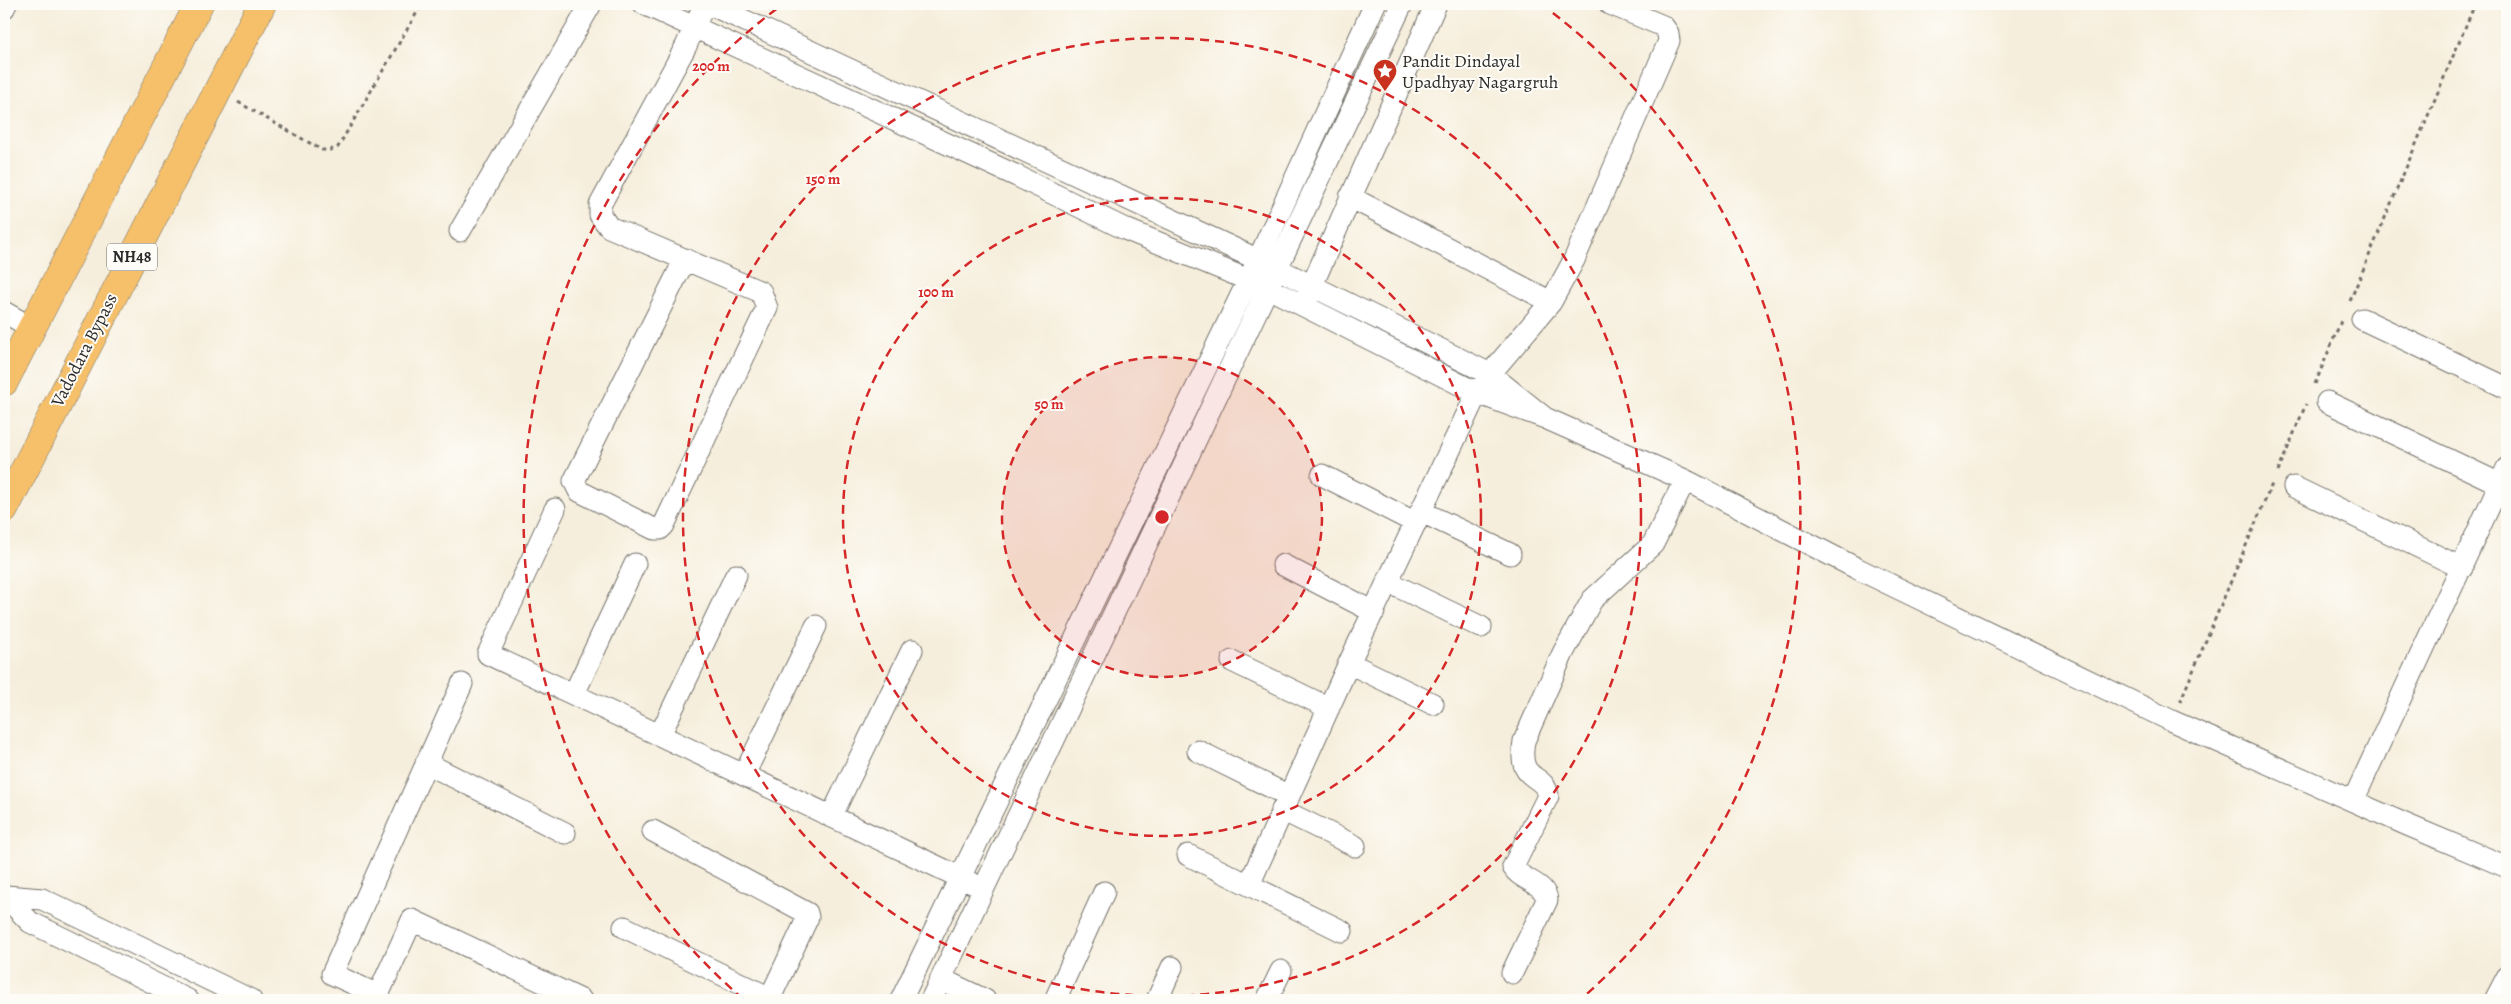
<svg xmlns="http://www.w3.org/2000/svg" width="2511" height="1004" viewBox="0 0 2511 1004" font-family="Alegreya,serif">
<rect width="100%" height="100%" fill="#fdfcf7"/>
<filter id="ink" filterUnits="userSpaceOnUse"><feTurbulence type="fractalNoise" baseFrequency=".02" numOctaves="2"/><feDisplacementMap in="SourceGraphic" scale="10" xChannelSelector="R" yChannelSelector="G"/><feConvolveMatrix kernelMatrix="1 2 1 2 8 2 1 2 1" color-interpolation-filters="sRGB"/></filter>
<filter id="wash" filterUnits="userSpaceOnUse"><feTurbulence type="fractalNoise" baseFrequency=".0096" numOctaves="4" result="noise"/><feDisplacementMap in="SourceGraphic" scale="20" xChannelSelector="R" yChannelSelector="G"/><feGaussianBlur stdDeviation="1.12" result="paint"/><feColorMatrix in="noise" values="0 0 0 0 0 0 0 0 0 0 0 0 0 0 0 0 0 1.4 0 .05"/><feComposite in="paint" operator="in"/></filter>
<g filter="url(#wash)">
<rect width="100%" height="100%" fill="#f6eedc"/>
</g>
<g filter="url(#ink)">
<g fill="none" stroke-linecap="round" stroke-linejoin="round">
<defs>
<path id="minor" d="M644,4L1017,176L1125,229L1268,288L1477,393L1545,418L1490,374L1278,269L709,4
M4,8L6,4
M1350,197L1551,302
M460,231L591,4
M685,259L574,481L579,491L654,529H660L664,525L767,308L761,292L609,227L600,215V205L686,46L700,14
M1306,299L1436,4
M4,312L32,328
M2362,319L2507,388
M2327,402L2500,484
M1545,418L1685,480L1856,568L2172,721L2405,824L2507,867
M1322,475L1416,523
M2294,487L2462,568
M555,509L488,654L972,883
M1422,512L1510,554
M1283,565L1374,612
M1388,582L1481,627
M1232,661L1329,708
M1349,663L1433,704
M462,684L332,974L378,995L412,920L581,1000
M574,694L635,564
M660,735L736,575
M1198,751L1289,796
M426,763L565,833
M744,775L816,626
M2353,801L2507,468
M1282,810L1355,846
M831,817L912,650
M653,831L807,913L808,917L769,1000
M1188,855L1249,885
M4,895L30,922L188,1000
M6,896L42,899L251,1000
M624,927L770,998
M1342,931L1249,885L1349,663L1477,393L1490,374L1551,302L1574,260L1669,41L1668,33L1663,26L1610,4
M1512,973L1547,900C1545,882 1521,881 1513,867L1548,796C1544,770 1517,786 1524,741L1563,653L1592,600L1653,544L1685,480
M941,979L985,1000
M901,1000L1258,260L1375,4
M931,1000L1402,4
M1055,1000L1104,892
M1157,1000L1172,967
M1267,1000L1281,971
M2495,1000L2507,977"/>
<path id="highway" d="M4,382L199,4
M4,510L262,4"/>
</defs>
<!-- minor casing -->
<use href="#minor" stroke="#726f69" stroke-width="23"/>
<!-- highway casing -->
<use href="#highway" stroke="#726f69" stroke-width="29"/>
<!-- path -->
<path stroke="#726f69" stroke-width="3" stroke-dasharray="4 4" stroke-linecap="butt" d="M238,102L322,150H330L338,147L422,4
M2350,301L2475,4
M2315,384L2341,321
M2278,472L2306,404
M2180,702L2272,484"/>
<!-- minor -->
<use href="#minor" stroke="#fff" stroke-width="21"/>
<!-- highway -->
<use href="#highway" stroke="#f6c06b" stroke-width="28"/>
</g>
</g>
<!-- distance rings -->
<circle cx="1162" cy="517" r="160" fill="#d62828" fill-opacity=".12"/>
<g fill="none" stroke="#d62828" stroke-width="2.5" stroke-dasharray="9 6">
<circle cx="1162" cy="517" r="160"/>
<circle cx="1162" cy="517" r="319"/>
<circle cx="1162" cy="517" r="479"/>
<path d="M743 999A638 638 0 0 1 783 4M1541 4A638 638 0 0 1 1581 999"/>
</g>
<!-- icons -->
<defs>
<symbol id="sight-pin" viewBox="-11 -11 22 30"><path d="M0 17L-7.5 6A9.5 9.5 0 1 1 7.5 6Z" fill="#c8321e" stroke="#fdfcf7"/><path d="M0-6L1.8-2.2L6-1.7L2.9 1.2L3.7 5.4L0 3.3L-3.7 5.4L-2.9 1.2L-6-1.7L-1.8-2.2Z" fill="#fff"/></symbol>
</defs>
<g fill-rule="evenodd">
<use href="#sight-pin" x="1371" y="57" width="28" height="38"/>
</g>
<g text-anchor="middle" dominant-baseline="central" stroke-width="4" stroke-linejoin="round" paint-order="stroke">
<!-- shield labels -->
<rect fill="#fdfcf7" stroke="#6a6a68" stroke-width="1" x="107" y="243.5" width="50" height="27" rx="4"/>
<g font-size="16" font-weight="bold" fill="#2b2b2b">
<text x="132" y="257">NH48</text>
</g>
<!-- poi labels -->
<g font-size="18" fill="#2b2b2b" stroke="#fdfcf7" text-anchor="start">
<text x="1402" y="61">Pandit Dindayal<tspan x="1402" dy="21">Upadhyay Nagargruh</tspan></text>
</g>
<!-- street labels -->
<g font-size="18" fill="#2b2b2b" stroke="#fdfcf7">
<text transform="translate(84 350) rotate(-63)">Vadodara Bypass</text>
</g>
</g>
<circle cx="1162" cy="517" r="8" fill="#d62828" stroke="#fdfcf7" stroke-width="2.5"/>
<g font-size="15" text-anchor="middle" font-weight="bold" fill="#d62828" stroke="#fdfcf7" stroke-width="4" stroke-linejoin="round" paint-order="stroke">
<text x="711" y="71">200 m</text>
<text x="823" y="184">150 m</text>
<text x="936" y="297">100 m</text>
<text x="1049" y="409">50 m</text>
</g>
<!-- margin -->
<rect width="2511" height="1004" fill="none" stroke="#fdfcf7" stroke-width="20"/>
</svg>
